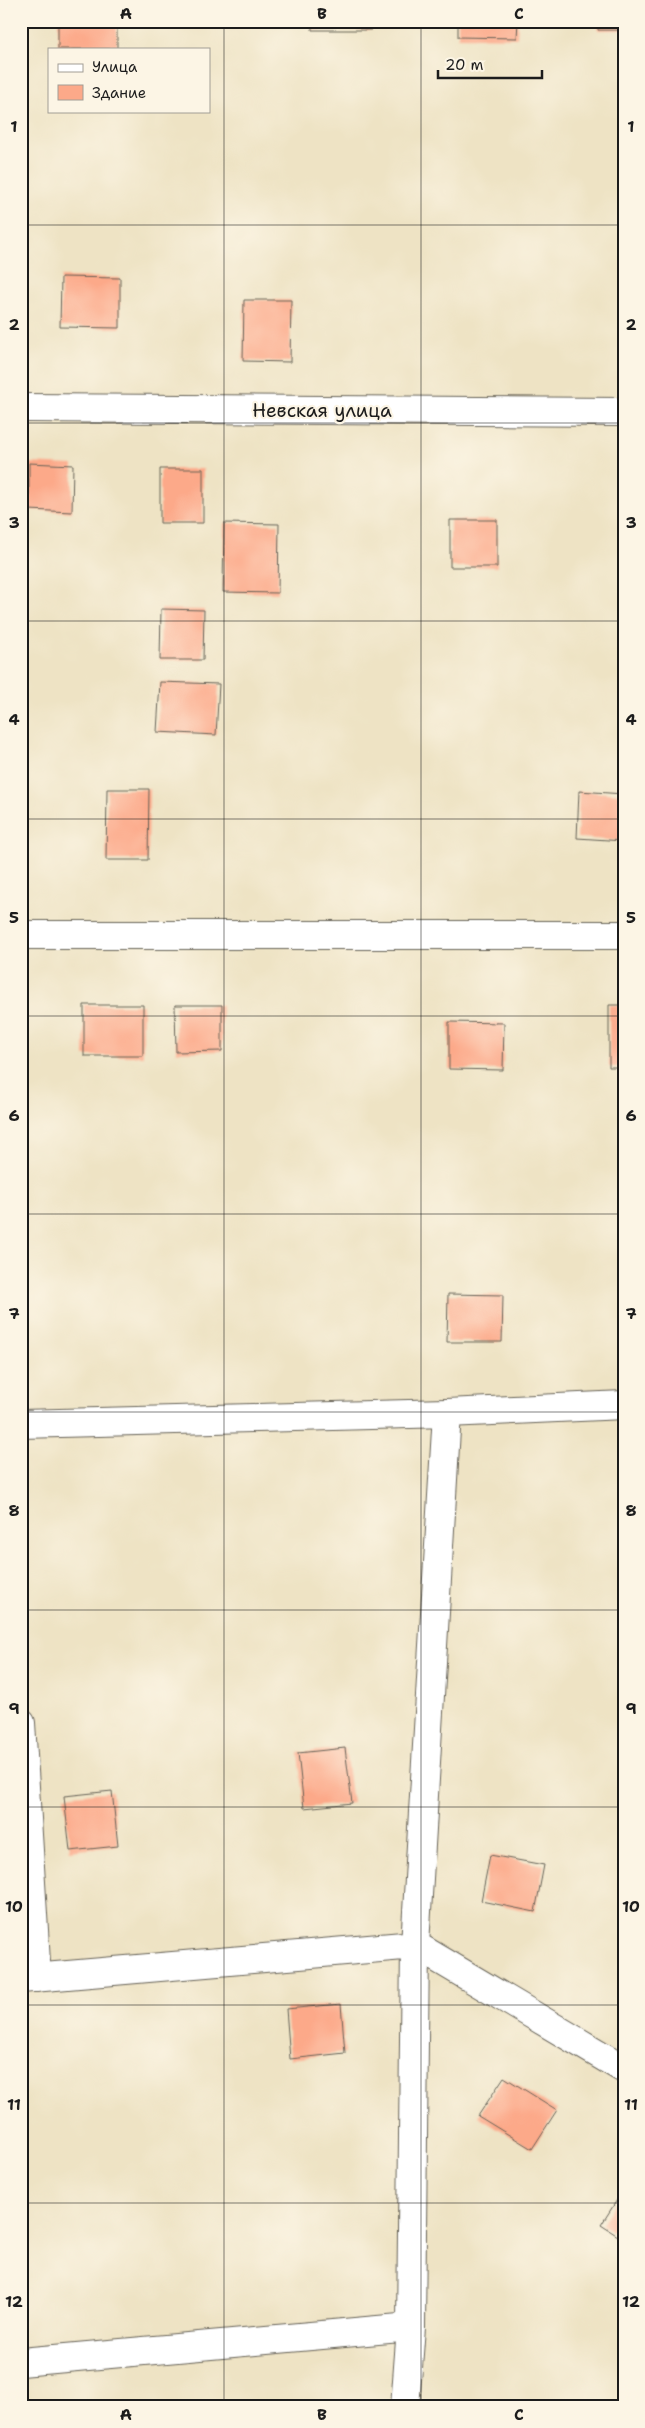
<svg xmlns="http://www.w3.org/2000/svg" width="645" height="2428" viewBox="0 0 645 2428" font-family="'Shantell Sans',sans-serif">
<rect width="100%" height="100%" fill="#fcf5e5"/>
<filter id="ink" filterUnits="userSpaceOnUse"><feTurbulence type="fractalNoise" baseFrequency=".02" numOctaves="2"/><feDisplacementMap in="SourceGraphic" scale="10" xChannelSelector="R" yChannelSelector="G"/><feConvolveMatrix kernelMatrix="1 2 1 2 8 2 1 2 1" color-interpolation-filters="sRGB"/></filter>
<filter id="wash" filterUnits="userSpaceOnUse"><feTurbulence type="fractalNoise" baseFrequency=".0096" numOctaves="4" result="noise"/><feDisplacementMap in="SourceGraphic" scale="20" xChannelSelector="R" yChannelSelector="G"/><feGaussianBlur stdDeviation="1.12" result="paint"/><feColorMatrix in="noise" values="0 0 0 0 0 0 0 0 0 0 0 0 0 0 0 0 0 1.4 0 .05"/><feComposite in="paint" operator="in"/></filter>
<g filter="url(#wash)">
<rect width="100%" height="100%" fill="#eee3c4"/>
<g id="blocks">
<!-- building -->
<path fill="#fca989" d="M58,21H117V49H58Z
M312,21H371V30H312Z
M458,21H518L517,38L458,37Z
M598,21H624V30H598Z
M61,277L120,278V328L60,327Z
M244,300H291L290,362L243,361Z
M29,463L73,465L72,512L29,510Z
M160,469H203V523H160Z
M450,520H497V567H450Z
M224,523L279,524L278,593L223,592Z
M161,609L204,610L203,660H160Z
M160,682L219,684L216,735L157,732Z
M107,789H149L148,860H106Z
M579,791L624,794V841L577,838Z
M84,1005H143V1056H84Z
M175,1005H222V1051L176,1052Z
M609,1005H624V1067H609Z
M449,1022L504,1023L503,1070L449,1069Z
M448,1294L503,1295L502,1342H447Z
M345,1748L352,1803L304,1808L298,1753Z
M112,1791L118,1846L70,1851L64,1796Z
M490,1855L544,1865L535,1912L481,1901Z
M341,2004L345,2053L290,2059L286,2009Z
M504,2077L557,2110L532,2149L478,2116Z
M624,2189V2240L601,2225Z"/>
</g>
</g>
<g filter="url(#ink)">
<use href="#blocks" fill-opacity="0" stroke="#666257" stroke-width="1"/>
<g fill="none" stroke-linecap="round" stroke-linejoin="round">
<defs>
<path id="street" d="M21,408L624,412
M21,935H624
M21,1424L447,1413L624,1405
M21,1723L37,1978
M21,1979L415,1945L624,2069
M21,2362L411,2327
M405,2407L411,2327L415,1945L447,1413"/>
</defs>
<!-- street casing -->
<use href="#street" stroke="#666257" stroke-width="30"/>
<!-- street -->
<use href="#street" stroke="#fff" stroke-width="28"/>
</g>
</g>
<!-- grid -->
<path fill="none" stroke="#1c1c1c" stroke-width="1" stroke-opacity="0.55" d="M224,21V2407M421,21V2407M21,225H624M21,423H624M21,621H624M21,819H624M21,1016H624M21,1214H624M21,1412H624M21,1610H624M21,1807H624M21,2005H624M21,2203H624"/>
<g text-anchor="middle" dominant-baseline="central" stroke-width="4.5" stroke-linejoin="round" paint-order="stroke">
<!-- street labels -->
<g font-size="19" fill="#1c1c1c" stroke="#fcf5e5">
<text x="322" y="410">Невская улица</text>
</g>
</g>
<!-- margin -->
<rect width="645" height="2428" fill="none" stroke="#fcf5e5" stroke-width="55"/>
<!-- legend -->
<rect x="48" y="48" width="162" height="65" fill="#fcf5e5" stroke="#a29e95"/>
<rect x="58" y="64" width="25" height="8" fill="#ffffff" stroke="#a29e95"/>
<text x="92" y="72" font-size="15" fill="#1c1c1c">Улица</text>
<rect x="58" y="85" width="25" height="15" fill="#fca989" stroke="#a29e95"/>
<text x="92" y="98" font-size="15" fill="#1c1c1c">Здание</text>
<!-- scale -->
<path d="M438 70v8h104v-8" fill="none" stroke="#1c1c1c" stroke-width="2.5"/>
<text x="445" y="70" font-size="15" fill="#1c1c1c" stroke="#fcf5e5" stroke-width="4" paint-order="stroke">20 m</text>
<rect x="28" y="28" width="590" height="2372" fill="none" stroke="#1c1c1c" stroke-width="2"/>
<g font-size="16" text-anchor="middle" font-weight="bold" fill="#1c1c1c">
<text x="126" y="19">A</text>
<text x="322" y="19">B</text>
<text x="519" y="19">C</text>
<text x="14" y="132">1</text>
<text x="631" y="132">1</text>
<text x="14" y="330">2</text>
<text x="631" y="330">2</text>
<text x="14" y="528">3</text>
<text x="631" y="528">3</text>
<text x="14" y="725">4</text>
<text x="631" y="725">4</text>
<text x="14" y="923">5</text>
<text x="631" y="923">5</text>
<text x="14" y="1121">6</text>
<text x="631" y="1121">6</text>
<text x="14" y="1319">7</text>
<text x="631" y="1319">7</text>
<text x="14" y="1516">8</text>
<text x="631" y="1516">8</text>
<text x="14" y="1714">9</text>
<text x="631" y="1714">9</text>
<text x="14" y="1912">10</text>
<text x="631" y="1912">10</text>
<text x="14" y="2110">11</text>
<text x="631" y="2110">11</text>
<text x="14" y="2307">12</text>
<text x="631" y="2307">12</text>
<text x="126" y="2420">A</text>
<text x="322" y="2420">B</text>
<text x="519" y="2420">C</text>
</g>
</svg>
